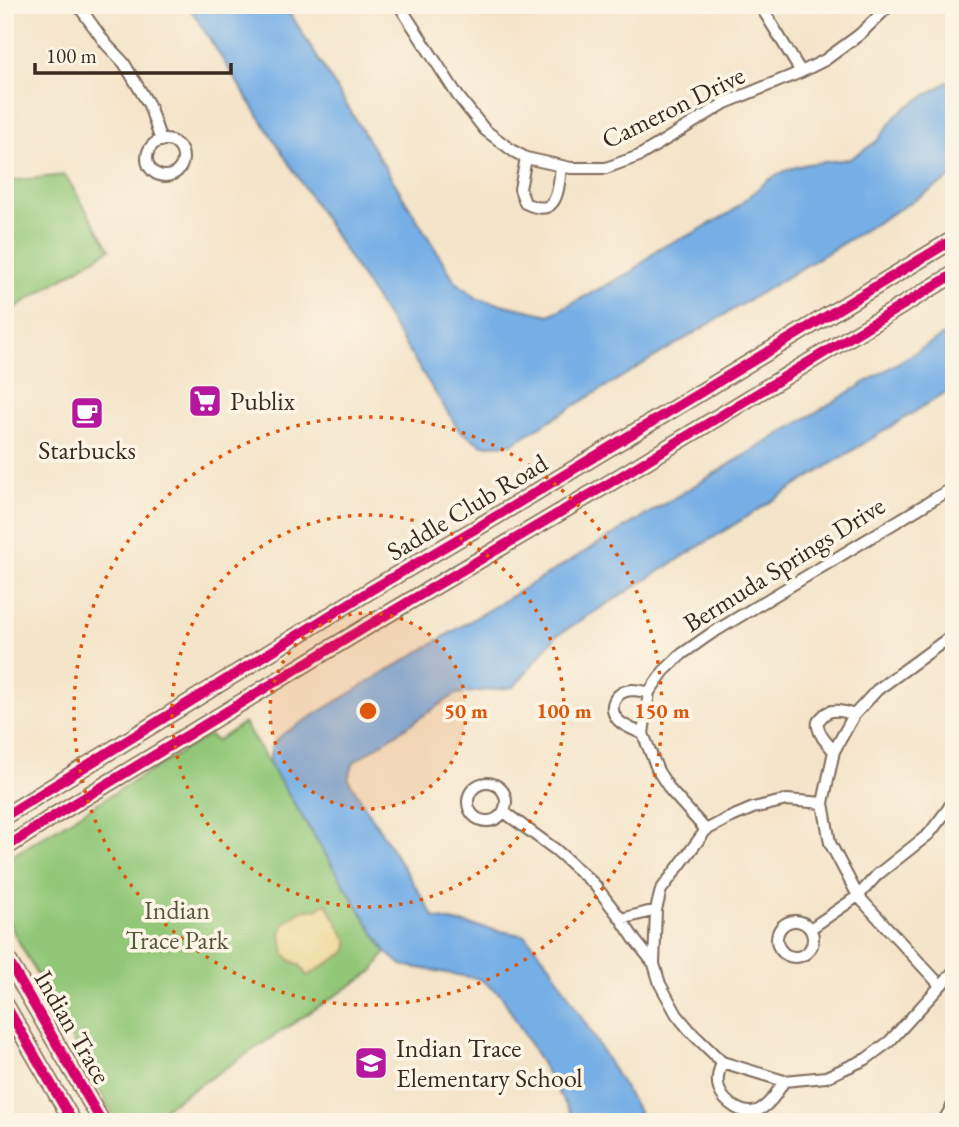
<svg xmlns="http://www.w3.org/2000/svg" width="959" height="1127" viewBox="0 0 959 1127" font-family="'EB Garamond',serif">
<rect width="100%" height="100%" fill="#fcf5e5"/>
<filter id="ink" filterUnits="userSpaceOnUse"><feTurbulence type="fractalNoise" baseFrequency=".0143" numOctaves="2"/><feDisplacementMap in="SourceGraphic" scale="14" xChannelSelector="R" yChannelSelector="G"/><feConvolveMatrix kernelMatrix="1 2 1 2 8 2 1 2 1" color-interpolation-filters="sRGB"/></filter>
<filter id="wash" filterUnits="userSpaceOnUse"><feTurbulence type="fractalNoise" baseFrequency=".00686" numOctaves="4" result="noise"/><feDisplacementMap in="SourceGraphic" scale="28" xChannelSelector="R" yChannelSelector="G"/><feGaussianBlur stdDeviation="1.57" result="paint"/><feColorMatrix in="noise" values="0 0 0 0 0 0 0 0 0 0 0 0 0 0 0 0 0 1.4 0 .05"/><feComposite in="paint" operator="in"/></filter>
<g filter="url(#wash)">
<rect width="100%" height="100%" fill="#f4e4c9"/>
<!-- green -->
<path fill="#92c778" stroke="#66784b" stroke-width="2" d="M65,175L110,249L5,314V180L9,181Z
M244,723L386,952L373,971L143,1122H117L5,916V860L209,735L216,741Z"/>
<!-- sand -->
<path fill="#eeda9e" stroke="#94825e" stroke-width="2" d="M326,903L349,943L346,952L307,976L300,965L290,960L284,952L281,935L283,927L287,921L300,911L316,909Z"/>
<!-- water -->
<path fill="#76afe6" stroke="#586c82" stroke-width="2" d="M188,5H278L293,18L455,281L478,299L550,315L633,271L659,248L692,234L730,213L768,180L789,169L807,164L850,159L877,141L896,116L908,106L954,78V176L511,444L482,445L459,430Z
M954,329V387L556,636L514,687L456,694L354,762L348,779L435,918L526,936L550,965L645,1122H576L501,995L480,979L402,965L386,952L269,763L272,745L283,734Z"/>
</g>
<g filter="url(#ink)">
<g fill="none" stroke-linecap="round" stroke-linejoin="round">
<defs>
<path id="street" d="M78,5L106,44L124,63L149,105L161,141
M399,5L458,96L485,130L513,151L526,158L571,168H606L639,156L725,103L801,72L825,60L859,35L890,5
M760,5L801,72
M147 158a18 18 0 1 1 36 0a18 18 0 1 1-36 0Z
M526,158L520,189L525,203C558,219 558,191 561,167
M643,734C635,730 625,727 619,721C606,708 615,691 632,690C637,690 644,692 649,692
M834,751C828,744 820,737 818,727C817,722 818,721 822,717C830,707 843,711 854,715
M468 802a19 19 0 1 1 38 0a19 19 0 1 1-38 0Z
M504,812L556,850L594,884L621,919L635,940L654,964L660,984L677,1015L692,1033L722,1062L784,1081L826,1077L866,1059L890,1041L954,971
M706,830L671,791L658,771L643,734L649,692L664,671L682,654L709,635L954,487
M621,919L656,910
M777 939a18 18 0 1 1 36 0a18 18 0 1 1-36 0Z
M810,929L858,896L877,875L929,834L948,809L954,798
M654,964L656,910L661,890L706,830L727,819L753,808L787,800L823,803
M940,985L858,896L830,843L823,803L834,751L854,715L877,690L954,634
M722,1062C719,1071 716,1079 719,1089C724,1103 744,1117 759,1110C771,1104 777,1092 784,1081
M943,1122L954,1103"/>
<path id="secondary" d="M5,816L371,590L475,529L954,239
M5,848L54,816L371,624L613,481L954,274
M5,955L102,1122
M5,1004L73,1122"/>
</defs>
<!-- street casing -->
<use href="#street" stroke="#7c6b5a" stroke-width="14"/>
<!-- secondary casing -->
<use href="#secondary" stroke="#7c6b5a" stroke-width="19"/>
<!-- street -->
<use href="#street" stroke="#fff" stroke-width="10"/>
<!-- secondary -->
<use href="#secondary" stroke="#fde5c5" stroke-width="16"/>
<defs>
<path id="cycleway" d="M5,816L371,590L475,529L954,239
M5,848L54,816L371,624L613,481L954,274
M5,955L102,1122
M5,1004L73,1122"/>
</defs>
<!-- cycleway casing -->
<use href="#cycleway" stroke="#fcf5e5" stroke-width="15"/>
<!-- cycleway -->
<use href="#cycleway" stroke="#d6006c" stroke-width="10"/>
</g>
</g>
<!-- distance rings -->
<circle cx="368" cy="711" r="98" fill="#df570d" fill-opacity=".12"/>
<g fill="none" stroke="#df570d" stroke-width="3.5" stroke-dasharray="3.5 7">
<circle cx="368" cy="711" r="98"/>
<circle cx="368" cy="711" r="196"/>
<circle cx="368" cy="711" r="294"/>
</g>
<!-- icons -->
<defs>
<symbol id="supermarket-square" viewBox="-11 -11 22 22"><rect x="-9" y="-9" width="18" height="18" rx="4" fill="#b5179e" stroke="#fcf5e5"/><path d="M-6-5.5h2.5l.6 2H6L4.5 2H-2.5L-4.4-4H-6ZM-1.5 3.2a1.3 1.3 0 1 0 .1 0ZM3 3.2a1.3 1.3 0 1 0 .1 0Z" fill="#fff"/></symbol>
<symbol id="cafe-square" viewBox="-11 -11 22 22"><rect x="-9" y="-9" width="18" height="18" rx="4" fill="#b5179e" stroke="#fcf5e5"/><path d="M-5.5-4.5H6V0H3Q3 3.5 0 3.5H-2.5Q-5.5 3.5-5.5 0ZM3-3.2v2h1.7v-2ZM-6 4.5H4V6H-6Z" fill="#fff"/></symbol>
<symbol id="school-square" viewBox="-11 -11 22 22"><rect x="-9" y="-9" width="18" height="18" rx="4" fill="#b5179e" stroke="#fcf5e5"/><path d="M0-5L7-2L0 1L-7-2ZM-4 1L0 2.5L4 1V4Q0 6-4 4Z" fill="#fff"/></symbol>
</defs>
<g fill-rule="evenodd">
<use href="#supermarket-square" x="186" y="382" width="38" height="38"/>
<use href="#cafe-square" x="68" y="394" width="38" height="38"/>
<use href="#school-square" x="352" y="1044" width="38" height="38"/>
</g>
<g text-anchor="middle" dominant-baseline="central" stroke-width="7" stroke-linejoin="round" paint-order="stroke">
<!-- street labels -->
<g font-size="26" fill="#3b2a1e" stroke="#fcf5e5">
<text transform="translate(673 107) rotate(-26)">Cameron Drive</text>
<text transform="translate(467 507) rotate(-31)">Saddle Club Road</text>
<text transform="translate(784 564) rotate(-32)">Bermuda Springs Drive</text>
<text transform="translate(73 1027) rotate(60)">Indian Trace</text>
</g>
<!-- poi labels -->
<g font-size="26" fill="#3b2a1e" stroke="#fcf5e5" text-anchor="start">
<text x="230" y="401">Publix</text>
<text x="87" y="450" text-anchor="middle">Starbucks</text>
<text x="396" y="1048">Indian Trace<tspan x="396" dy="30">Elementary School</tspan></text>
</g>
<!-- park labels -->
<g font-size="26" fill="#555939" stroke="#fcf5e5">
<text x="177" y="910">Indian<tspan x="177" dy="30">Trace Park</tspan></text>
</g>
</g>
<circle cx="368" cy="711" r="10" fill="#df570d" stroke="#fcf5e5" stroke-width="3.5"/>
<g font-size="21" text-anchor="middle" font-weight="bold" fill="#df570d" stroke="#fcf5e5" stroke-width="7" stroke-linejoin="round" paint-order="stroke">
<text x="466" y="718">50 m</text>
<text x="564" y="718">100 m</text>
<text x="662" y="718">150 m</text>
</g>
<!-- margin -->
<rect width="959" height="1127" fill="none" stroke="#fcf5e5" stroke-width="28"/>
<!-- scale -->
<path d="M35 63v10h196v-10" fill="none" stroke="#3b2a1e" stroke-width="3.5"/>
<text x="46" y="63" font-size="21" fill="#3b2a1e" stroke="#fcf5e5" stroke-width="5" paint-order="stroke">100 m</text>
</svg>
